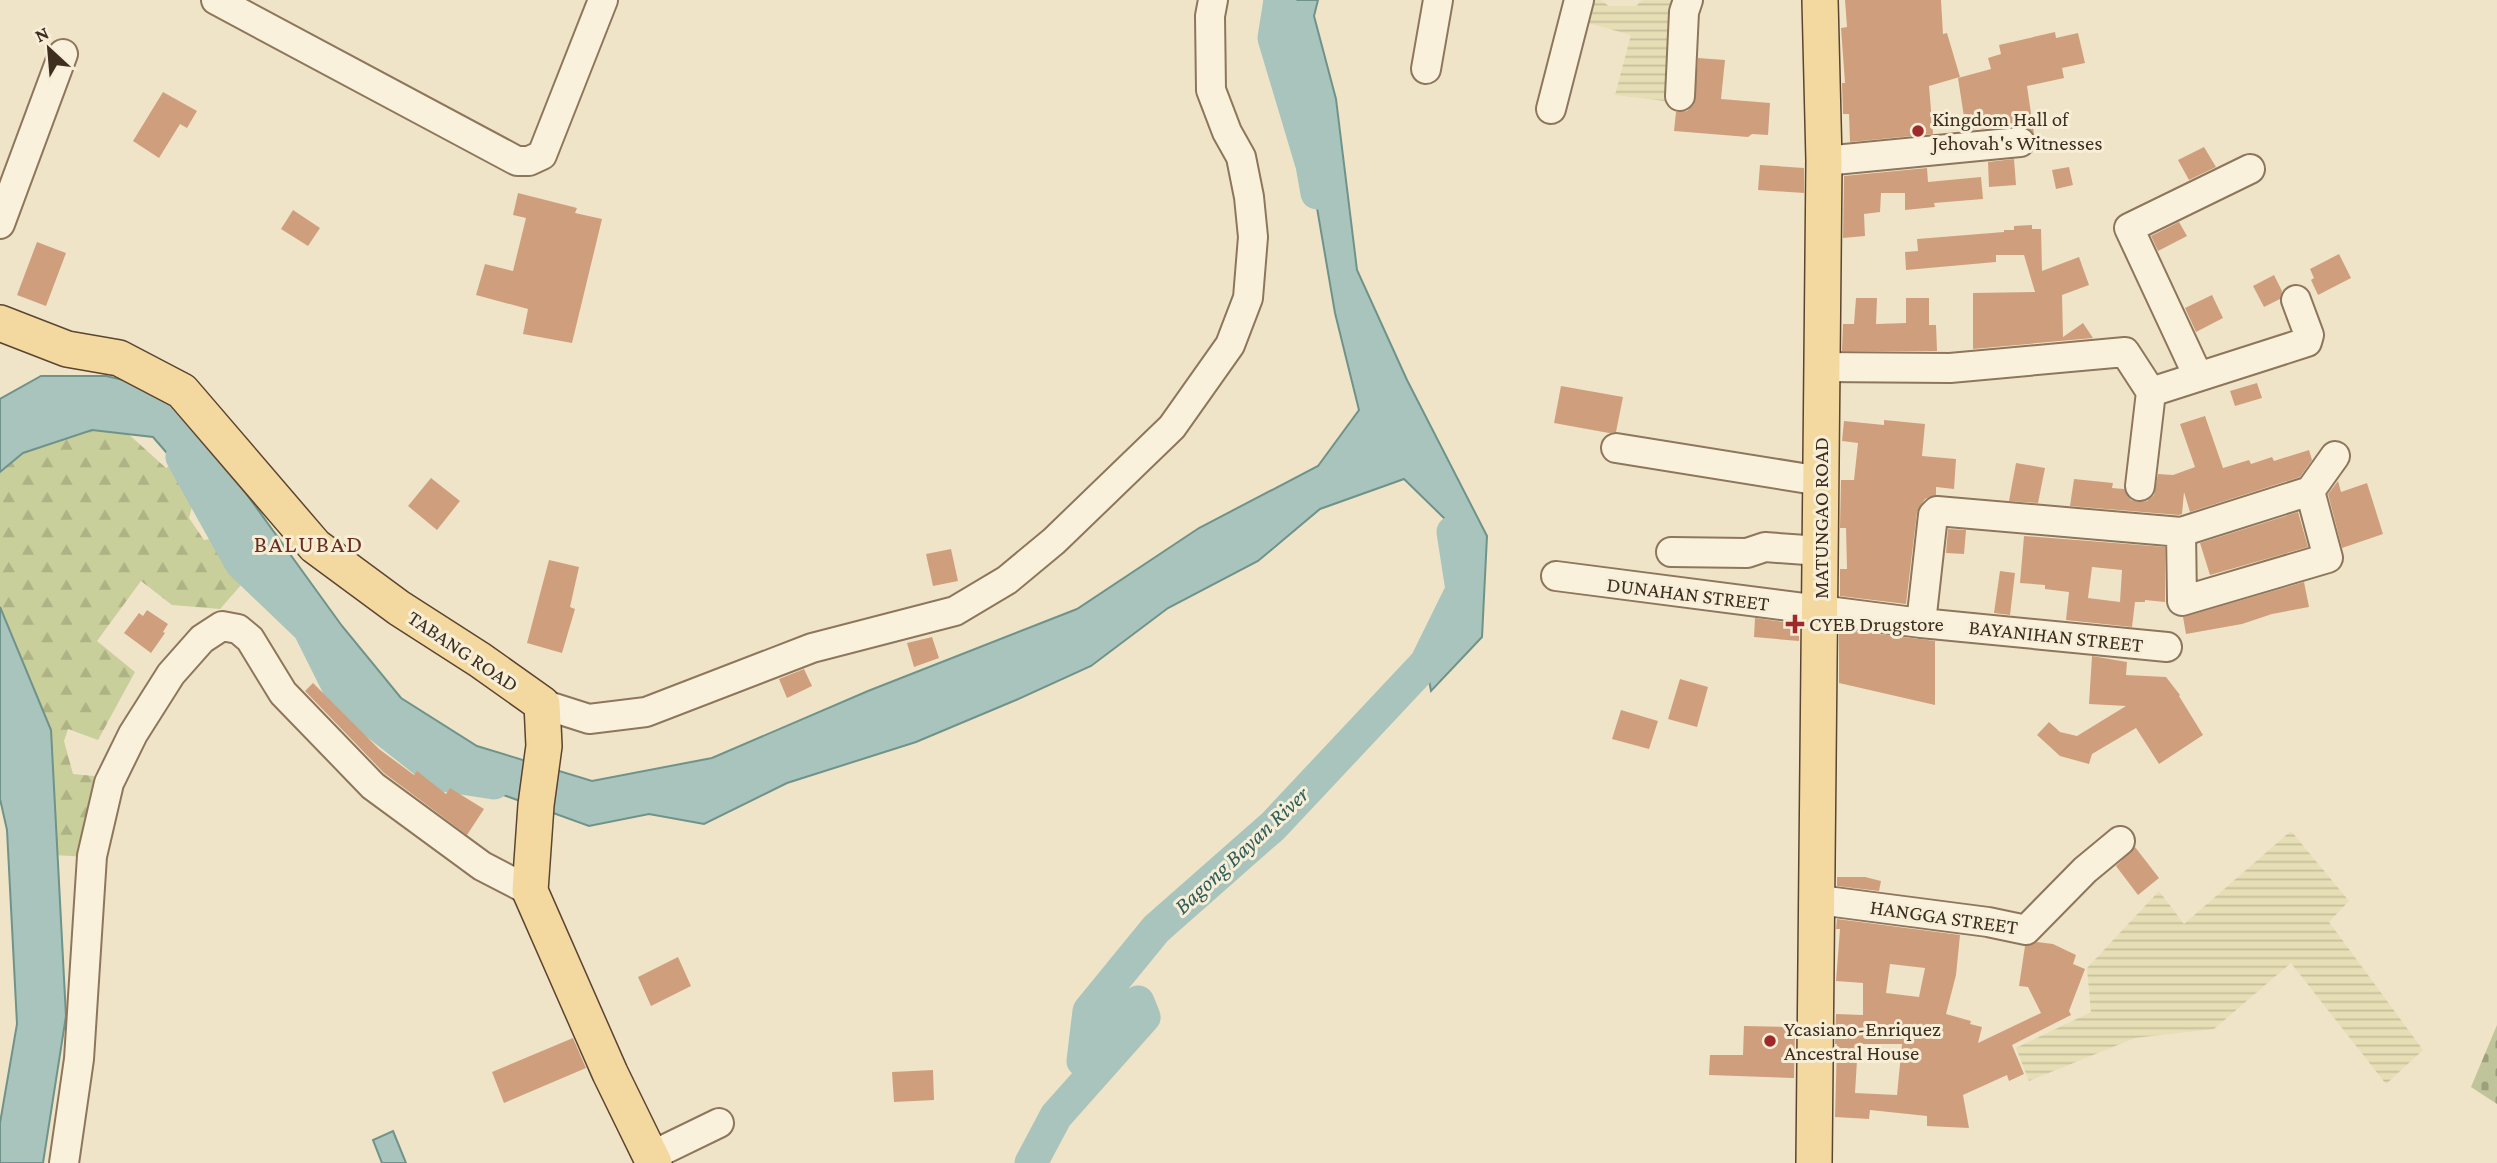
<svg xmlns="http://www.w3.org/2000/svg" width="2497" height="1163" viewBox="0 0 2497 1163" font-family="'Crimson Pro',serif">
<defs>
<pattern id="farmland-rules" width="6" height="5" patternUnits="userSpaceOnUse" patternTransform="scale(1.75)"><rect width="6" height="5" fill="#e6deb5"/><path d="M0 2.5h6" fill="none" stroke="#c6bf9b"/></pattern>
<pattern id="forest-firs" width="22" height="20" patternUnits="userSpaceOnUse" patternTransform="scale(1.75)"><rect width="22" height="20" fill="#c9cf9b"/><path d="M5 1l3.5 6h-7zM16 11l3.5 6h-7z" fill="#aeb285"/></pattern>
<pattern id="cemetery-stones" width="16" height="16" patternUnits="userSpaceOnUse" patternTransform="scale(1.75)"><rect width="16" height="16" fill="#bfc49a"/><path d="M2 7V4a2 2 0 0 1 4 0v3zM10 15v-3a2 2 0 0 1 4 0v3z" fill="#9ca07d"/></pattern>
</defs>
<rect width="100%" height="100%" fill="#f0e4c8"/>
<!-- farmland -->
<path fill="url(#farmland-rules)" d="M1582,0H1600L1609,6H1636L1642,0H1678L1673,102L1615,95L1631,35L1577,20Z
M2291,831L2349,901L2329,922L2423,1050L2386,1084L2291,963L2214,1029L2135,1038L2029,1081L2016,1048L2091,1012L2087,968L2159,891L2184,924Z"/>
<!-- forest -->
<path fill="url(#forest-firs)" d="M94,403L166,468L177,463L182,472L177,481L193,503L189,518L204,540L218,538L242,584L220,609L172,605L141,581L97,641L135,672L98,740L68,729L64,741L73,774L94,776L87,857L54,855L0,676V454Z"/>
<!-- cemetery -->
<path fill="url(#cemetery-stones)" d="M2497,1025V1104L2471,1087Z"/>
<!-- water -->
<path fill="#a9c4bc" stroke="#6f938a" stroke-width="2" d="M1275,0H1318L1314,16L1336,99L1357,270L1407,380L1487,536L1482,637L1431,691L1424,654L1460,578L1446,520L1404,479L1320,509L1258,561L1168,608L1091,666L1016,700L916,742L787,783L704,824L649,814L589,826L407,760L316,663L232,528L153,437L92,430L23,453L0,472V399L41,376H106L172,391L342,626L401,698L477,746L592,781L712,758L868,691L1077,609L1199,528L1318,466L1359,410L1335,313L1304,132Z
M0,607L51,730L66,1016L43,1163H0V1123L17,1024L7,830L0,799Z
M393,1131L406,1163H382L373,1140Z"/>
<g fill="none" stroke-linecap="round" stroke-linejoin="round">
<!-- river -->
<path stroke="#a9c4bc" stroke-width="33" d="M1280,0L1274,38L1312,165L1317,193
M182,457L241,563L309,628L344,698L442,775L494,783
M1031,1163L1056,1116L1144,1017L1138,1002L1083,1061L1089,1011L1156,929L1273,826L1426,663L1462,590L1453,532"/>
</g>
<!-- building -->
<path fill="#cf9f7d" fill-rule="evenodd" d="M1845,0H1941L1943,34L1947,33L1960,77L1929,86L1933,134L1850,142L1849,114H1843L1842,83H1845L1841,28L1847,27Z
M2055,32L2056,38L2078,33L2085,63L2062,68L2064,78L2027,86L2034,134L2027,127L2019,125L1966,130L1958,78L1991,69L1988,58L2001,54L1999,45Z
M1698,58L1725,60L1721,99L1770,103L1768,135L1752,134L1748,137L1674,131L1676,112L1687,111L1694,104Z
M163,92L197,111L187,128L180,124L159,158L133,141Z
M2204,147L2216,167L2189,180L2178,160Z
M2014,159L2016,185L1989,187L1988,162Z
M1760,165L1804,168V193L1758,190Z
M2069,167L2073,185L2056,189L2052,170Z
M1927,168L1928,182L1981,177L1983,199L1934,203L1935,207L1905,210V193H1881L1880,212L1864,214L1865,236L1843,238L1844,176Z
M518,193L577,208L575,213L602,219L572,343L523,334L528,309L476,295L485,264L513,271L526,218L513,215Z
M293,210L320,228L308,246L281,229Z
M2179,222L2187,236L2158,251L2151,236Z
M2032,225V229H2041L2042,271L2079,257L2089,285L2062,295L2063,337L2083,323L2093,338L1973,349V293L2035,292L2024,255H1996V262L1906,270L1905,252L1918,251L1917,239L2004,232V230H2014V226Z
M37,242L66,253L46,306L17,295Z
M2339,254L2351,278L2318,295L2311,280L2314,278L2310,269Z
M2274,275L2282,291L2280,299L2264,307L2253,286Z
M2212,295L2223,318L2196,332L2185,308Z
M1856,298H1877L1876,324L1906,323V298H1929V325H1936L1937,351H1842L1843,324H1854Z
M2257,383L2262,398L2235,406L2230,391Z
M1561,386L1623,397L1616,432L1609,433L1554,423Z
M2205,416L2223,468L2249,460L2251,464L2272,457L2274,461L2309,450L2312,460L2300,477L2190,512L2184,492L2182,514L2179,515L2070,506L2074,479L2113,483L2112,488L2124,489L2131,500L2139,502L2147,501L2154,495L2158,474L2173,475L2195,467L2180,424Z
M1884,420L1925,424L1922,456L1956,459L1954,489L1936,487V495L1925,499L1917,512L1906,604L1840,596V569H1847L1846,528H1840L1841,480H1854L1858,443L1842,441L1844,421L1884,425Z
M2016,463L2045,468L2038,503L2009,501Z
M431,478L460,501L437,530L408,506Z
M2338,481L2341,492L2367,483L2383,534L2342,548L2328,494Z
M2298,512L2308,547L2210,575L2200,543Z
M1948,529L1966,530L1964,554L1946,553Z
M2024,536L2165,547V602L2145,600V602H2135L2132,627L2066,620L2069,592L2045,589V585L2020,583ZM2092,567L2122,570L2120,602L2088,598Z
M951,549L958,581L933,586L926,554Z
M549,560L579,567L570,607L575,609L562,653L527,643Z
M2000,571L2015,573L2010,615L1994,613Z
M2304,582L2309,607L2272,614L2242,624L2186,634L2183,617Z
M147,610L168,624L163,632L165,633L151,653L124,633L139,613L143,616Z
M1755,618L1799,624V641L1754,637Z
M1839,629L1935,641V705L1839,683Z
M932,637L939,658L914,667L907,643Z
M2092,656L2127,662L2126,675L2166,677L2180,695L2179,696L2203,735L2159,764L2136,728L2092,754L2089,764L2060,756L2037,735L2049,722L2060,732L2077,736L2126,706L2089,704Z
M804,669L812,686L787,698L779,679Z
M1680,679L1708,687L1697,727L1668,719Z
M313,683L379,749L414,775L417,771L446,794L450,788L484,809L467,835L384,773L305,691Z
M1621,710L1658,721L1649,749L1612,739Z
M2135,847L2159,878L2138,895L2116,866Z
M1837,877H1865L1881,881L1879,891L1837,886Z
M1837,919L1960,935L1956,975L1946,1014L1971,1021L1970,1024L1982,1027L1978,1043L2041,1013L2028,987L2019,986L2025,946L2037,942L2053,944L2076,955L2073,964L2085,969L2069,1011L2071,1015L2012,1045L2024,1074L2009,1081L2007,1075L1963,1095L1969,1128L1927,1126V1116L1870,1110L1869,1119L1835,1117L1837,1044H1835L1836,1014L1863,1015V983L1836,981L1840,929H1836ZM1890,964L1925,968L1919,997L1886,993ZM1858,1044H1902L1897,1095L1855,1093Z
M678,957L691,986L651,1006L638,977Z
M1744,1026L1795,1027L1794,1078L1709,1075L1710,1055H1743Z
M573,1038L586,1068L504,1103L492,1072Z
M933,1070L934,1100L894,1102L892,1072Z"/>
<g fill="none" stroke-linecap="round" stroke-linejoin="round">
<defs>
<path id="minor" d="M216,0L517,161H529L542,155L603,0
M1426,69L1438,0
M1680,96L1684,12L1688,0
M1551,109L1579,0
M1824,161L2020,142
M0,224L63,54
M1821,367L1950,368L2125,352L2151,392L2140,486
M2198,376L2129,228L2250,169
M2151,392L2307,342L2309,335L2296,300
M1616,448L1821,481
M2310,491L2335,456
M1671,552L1747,553L1765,547L1820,551
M1556,576L1921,623L2167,647
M1921,623L1933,515L1937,511L2181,532L2310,491L2328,558L2182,601L2181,532
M542,704L589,719L646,712L812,648L955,611L1007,580L1054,541L1172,427L1230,345L1248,298L1253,237L1249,197L1241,157L1227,132L1211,90L1210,16L1213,0
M1819,900L1988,922L2026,930L2085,870L2120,841
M651,1156L719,1123
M64,1163L79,1059L92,856L109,783L133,734L171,674L202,639L222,626L238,629L250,639L283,693L373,786L482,866L530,891"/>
<path id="major" d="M0,323L67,349L119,358L182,391L315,546L399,608L480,660L542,704L544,746L536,805L530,891L610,1073L654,1163
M1814,1163L1824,161L1820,0"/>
</defs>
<!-- minor casing -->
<use href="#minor" stroke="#8d765c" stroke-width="32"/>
<!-- major casing -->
<use href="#major" stroke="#5b4430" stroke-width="38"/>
<!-- minor -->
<use href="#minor" stroke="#faf1dc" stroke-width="28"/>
<!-- major -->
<use href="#major" stroke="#f3d9a0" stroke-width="35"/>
</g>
<!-- markers -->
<g fill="#9e2a2b" stroke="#f7eed8" stroke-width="2.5">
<circle cx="1918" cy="131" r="7"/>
<path d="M1791.5 613.5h7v7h7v7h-7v7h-7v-7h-7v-7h7z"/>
<circle cx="1770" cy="1041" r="7"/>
</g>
<g text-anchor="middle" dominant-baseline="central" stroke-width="6" stroke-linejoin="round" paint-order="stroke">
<!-- poi labels -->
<g font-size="21" fill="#3d2e20" stroke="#f7eed8" text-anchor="start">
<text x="1932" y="119">Kingdom Hall of<tspan x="1932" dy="24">Jehovah's Witnesses</tspan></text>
<text x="1809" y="624">CYEB Drugstore</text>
<text x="1784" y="1029">Ycasiano-Enriquez<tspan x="1784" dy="24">Ancestral House</tspan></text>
</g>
<!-- street labels -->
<g font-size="21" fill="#3d2e20" stroke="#f7eed8">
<text transform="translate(1821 518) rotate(-90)">MATUNGAO ROAD</text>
<text transform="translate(1688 594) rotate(7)">DUNAHAN STREET</text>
<text transform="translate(2056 636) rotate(6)">BAYANIHAN STREET</text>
<text transform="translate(463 651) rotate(34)">TABANG ROAD</text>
<text transform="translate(1944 917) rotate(8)">HANGGA STREET</text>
</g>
<!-- water labels -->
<g font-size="23" font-style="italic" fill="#2f5d5a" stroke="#f7eed8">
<text transform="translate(1241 850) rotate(-43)">Bagong Bayan River</text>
</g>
<!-- quarter labels -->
<g font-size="24" letter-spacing="2" fill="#6b2e1e" stroke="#f7eed8">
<text x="309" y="543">BALUBAD</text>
</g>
</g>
<!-- north arrow -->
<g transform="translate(49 49) rotate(334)" stroke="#f7eed8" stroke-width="5" paint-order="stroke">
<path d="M0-5L12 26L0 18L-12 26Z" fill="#3d2e20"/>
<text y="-10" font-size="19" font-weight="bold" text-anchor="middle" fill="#3d2e20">N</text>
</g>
</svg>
